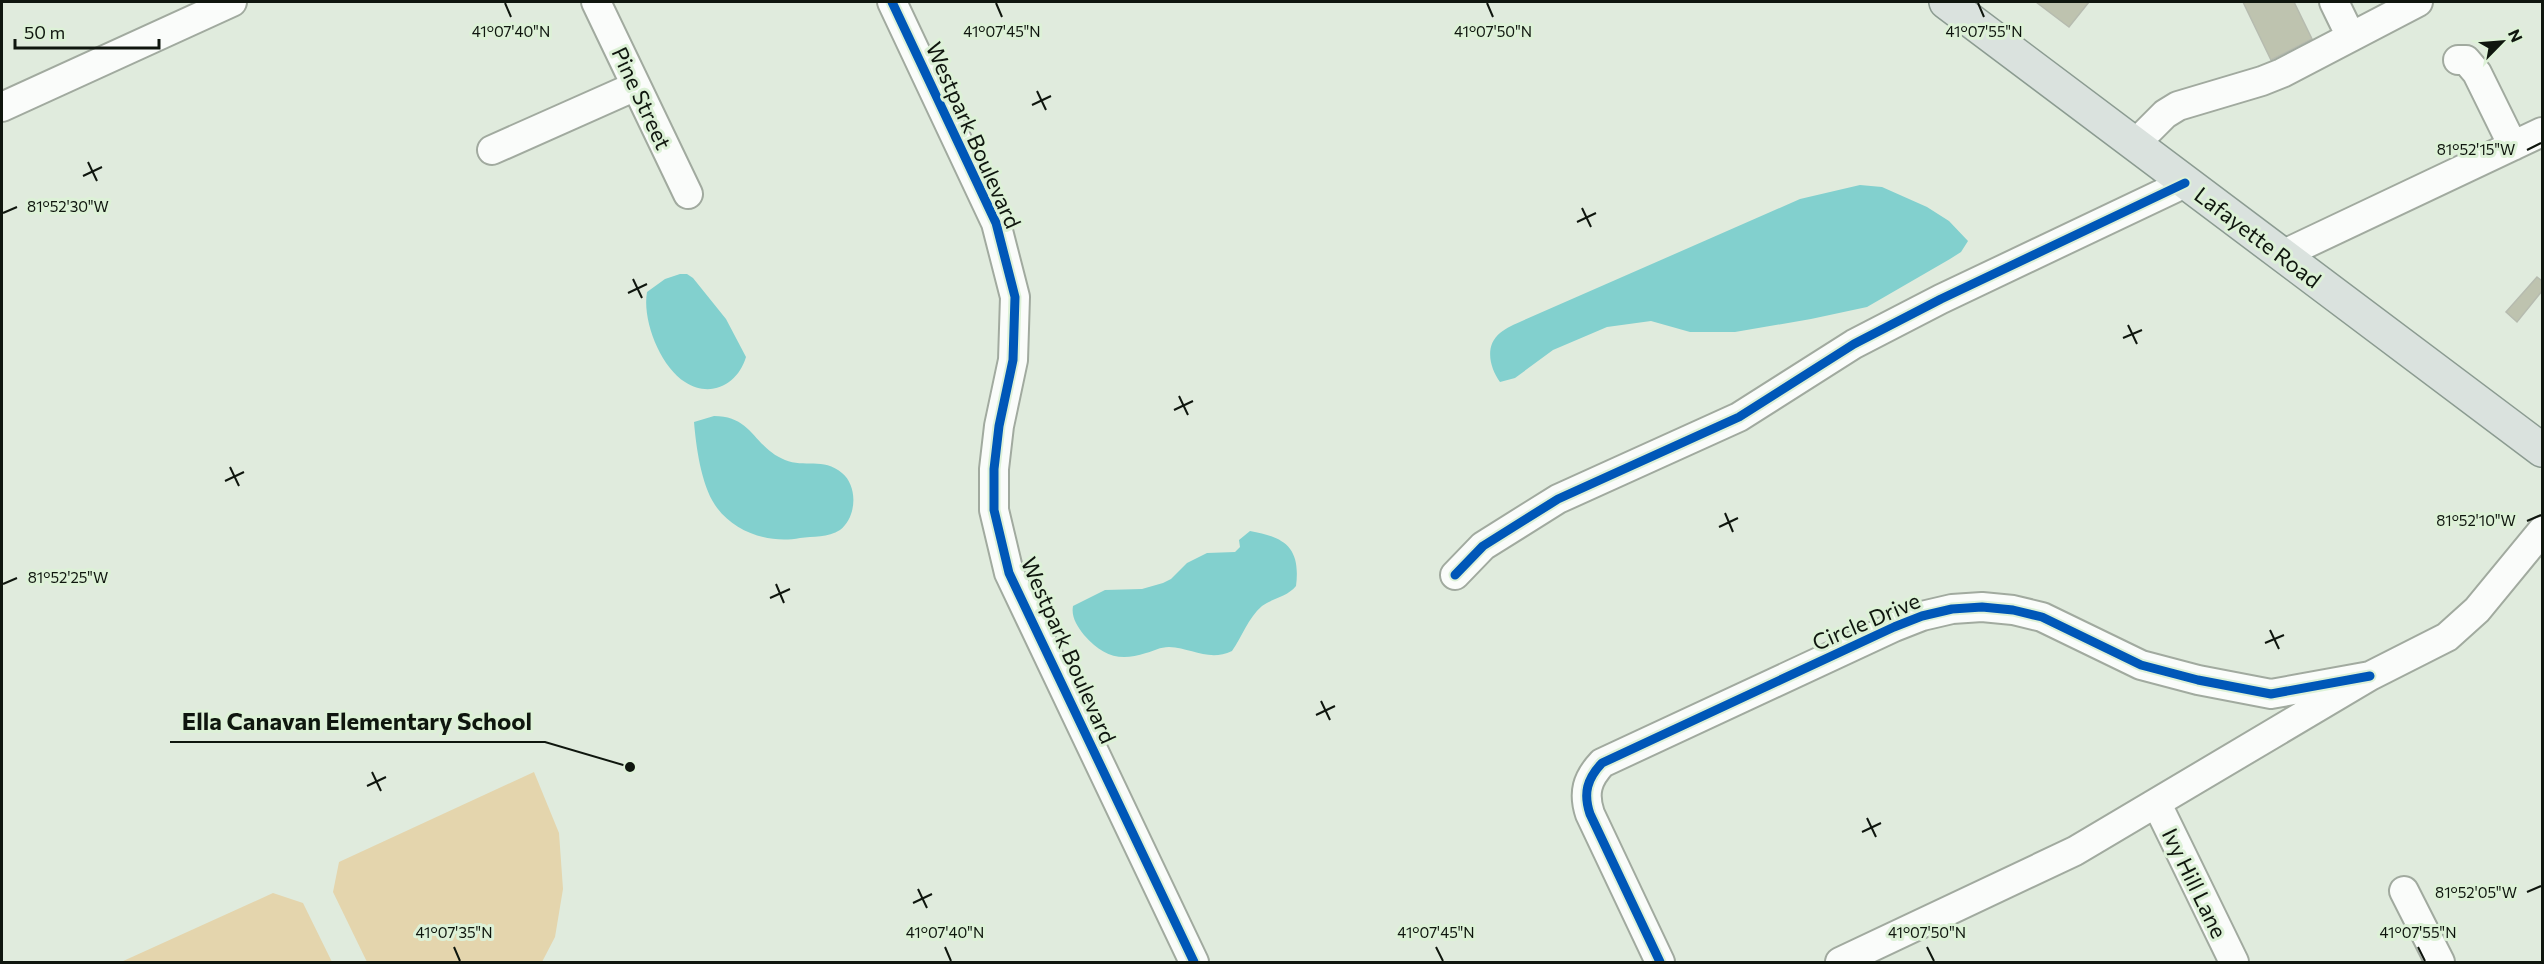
<svg xmlns="http://www.w3.org/2000/svg" width="2544" height="964" viewBox="0 0 2544 964" font-family="Commissioner,sans-serif">
<rect width="100%" height="100%" fill="#e0ebdd"/>
<!-- green -->
<path fill="#e4d5ad" d="M534,772L559,833L563,889L555,937L542,962H367L333,892L339,862Z
M273,893L303,903L332,962H121Z"/>
<!-- water -->
<path fill="#82d0ce" d="M1860,185L1882,187L1927,207L1949,221L1968,241L1961,252L1950,259L1867,307L1811,319L1735,332H1690L1651,321L1607,327L1553,350L1515,378L1500,382C1490,368 1484,346 1500,333C1506,328 1515,324 1522,321L1800,199Z
M680,274H687L693,278L726,319L746,357C738,384 711,399 685,382C660,366 642,320 647,292L665,279Z
M714,416C753,416 753,447 785,460C804,468 823,457 842,473C858,486 857,517 840,530C828,538 813,536 800,538C769,544 733,532 715,505C701,484 696,446 694,422Z
M1250,531C1284,537 1301,547 1296,586C1287,597 1273,598 1262,606C1248,618 1242,637 1232,651C1209,662 1192,648 1169,647C1160,647 1154,651 1146,653C1119,662 1103,656 1084,635C1077,626 1071,617 1073,606L1105,590L1142,589L1163,583L1171,579L1187,563L1207,553L1235,552L1240,547L1239,540Z"/>
<!-- building -->
<path fill="#bec3af" stroke="#b6bbaf" stroke-width="1.5" d="M2036,2H2089L2069,27Z
M2243,2H2294L2312,39L2271,60Z
M2537,277L2542,281V291L2517,322L2506,312Z"/>
<g fill="none" stroke-linecap="round" stroke-linejoin="round">
<defs>
<path id="minor" d="M596,2L688,194
M892,2L996,223L1015,297L1013,360L999,426L994,469V510L1009,573L1194,962
M2334,2L2351,37
M2458,60H2466L2477,73L2513,146
M2,107L232,2
M2134,145L2165,114L2178,106L2262,81L2282,73L2418,2
M492,150L636,86
M2282,255L2542,132
M1455,575L1483,546L1558,499L1739,417L1854,344L1941,299L2185,183
M2157,804L2234,962
M2404,891L2440,962
M1660,962L1590,814C1583,793 1587,779 1602,763L1894,627L1922,616L1952,609L1982,607L2013,610L2042,617L2141,665L2198,680L2271,694L2370,676
M1840,962L2075,851L2370,676L2447,637L2477,610L2542,531"/>
<path id="major" d="M1946,2L2542,450"/>
</defs>
<!-- minor casing -->
<use href="#minor" stroke="#a1aa9f" stroke-width="32"/>
<!-- major casing -->
<use href="#major" stroke="#8b9b91" stroke-width="36"/>
<!-- minor -->
<use href="#minor" stroke="#fafcfa" stroke-width="28"/>
<!-- major -->
<use href="#major" stroke="#dae2de" stroke-width="33"/>
<defs>
<path id="cycleway" d="M892,2L996,223L1015,297L1013,360L999,426L994,469V510L1009,573L1194,962
M1455,575L1483,546L1558,499L1739,417L1854,344L1941,299L2185,183
M1660,962L1590,814C1583,793 1587,779 1602,763L1894,627L1922,616L1952,609L1982,607L2013,610L2042,617L2141,665L2198,680L2271,694L2370,676"/>
</defs>
<!-- cycleway casing -->
<use href="#cycleway" stroke="#ddf1d7" stroke-width="13"/>
<!-- cycleway -->
<use href="#cycleway" stroke="#0057b8" stroke-width="9"/>
</g>
<!-- ticks -->
<path fill="none" stroke="#0f160e" stroke-width="2" d="M505,3L511,17M996,3L1002,17M1487,3L1493,17M1978,3L1984,17M1037,91L1046,110M1032,105L1051,96M2527,150L2541,143M88,162L97,181M83,176L102,167M1582,208L1591,227M3,213L17,207M1577,222L1596,213M633,279L642,298M628,293L647,284M2128,325L2137,344M2123,338L2142,330M1179,396L1188,415M1174,410L1193,401M230,467L239,486M225,481L244,472M1725,513L1733,532M2527,521L2541,515M1719,527L1738,518M3,584L17,578M776,584L784,603M770,598L790,589M2270,630L2279,649M2265,643L2284,635M1321,701L1330,720M1316,715L1335,706M372,772L381,791M367,786L386,777M1867,818L1876,837M1862,832L1881,823M918,889L927,908M2527,892L2541,886M913,903L932,894M454,947L460,961M945,947L951,961M1436,947L1443,961M1927,947L1934,961M2418,947L2425,961"/>
<g text-anchor="middle" dominant-baseline="central" stroke-width="6" stroke-linejoin="round" paint-order="stroke">
<!-- street labels -->
<g font-size="22" fill="#0f160e" stroke="#ddf1d7">
<text transform="translate(642 98) rotate(65)">Pine Street</text>
<text transform="translate(974 135) rotate(66)">Westpark Boulevard</text>
<text transform="translate(2258 237) rotate(37)">Lafayette Road</text>
<text transform="translate(1866 621) rotate(-23)">Circle Drive</text>
<text transform="translate(1069 650) rotate(66)">Westpark Boulevard</text>
<text transform="translate(2195 883) rotate(64)">Ivy Hill Lane</text>
</g>
</g>
<g font-size="15" text-anchor="middle" fill="#0f160e" stroke="#ddf1d7" stroke-width="6" stroke-linejoin="round" paint-order="stroke">
<text x="511" y="37">41°07'40"N</text>
<text x="1002" y="37">41°07'45"N</text>
<text x="1493" y="37">41°07'50"N</text>
<text x="1984" y="37">41°07'55"N</text>
<text x="2476" y="155">81°52'15"W</text>
<text x="68" y="212">81°52'30"W</text>
<text x="2476" y="526">81°52'10"W</text>
<text x="68" y="583">81°52'25"W</text>
<text x="2476" y="898">81°52'05"W</text>
<text x="454" y="938">41°07'35"N</text>
<text x="945" y="938">41°07'40"N</text>
<text x="1436" y="938">41°07'45"N</text>
<text x="1927" y="938">41°07'50"N</text>
<text x="2418" y="938">41°07'55"N</text>
</g>
<!-- callouts -->
<path fill="none" stroke="#0f160e" stroke-width="2" d="M630 767L545 742H170"/>
<circle fill="#0f160e" stroke="#ddf1d7" stroke-width="2" cx="630" cy="767" r="6"/>
<g font-size="24" text-anchor="middle" font-weight="bold" fill="#0f160e" stroke="#ddf1d7" stroke-width="6" stroke-linejoin="round" paint-order="stroke">
<text x="357" y="730">Ella Canavan Elementary School</text>
</g>
<!-- border -->
<rect width="2544" height="964" fill="none" stroke="#0f160e" stroke-width="6"/>
<!-- north arrow -->
<g transform="translate(2502 42) rotate(65)" stroke="#ddf1d7" stroke-width="4.5" paint-order="stroke">
<path d="M0-4.5L10 22L0 15L-10 22Z" fill="#0f160e"/>
<text y="-9" font-size="16" font-weight="bold" text-anchor="middle" fill="#0f160e">N</text>
</g>
<!-- scale -->
<path d="M15 39v9h144v-9" fill="none" stroke="#0f160e" stroke-width="3"/>
<text x="24" y="39" font-size="18" fill="#0f160e" stroke="#ddf1d7" stroke-width="4.5" paint-order="stroke">50 m</text>
</svg>
